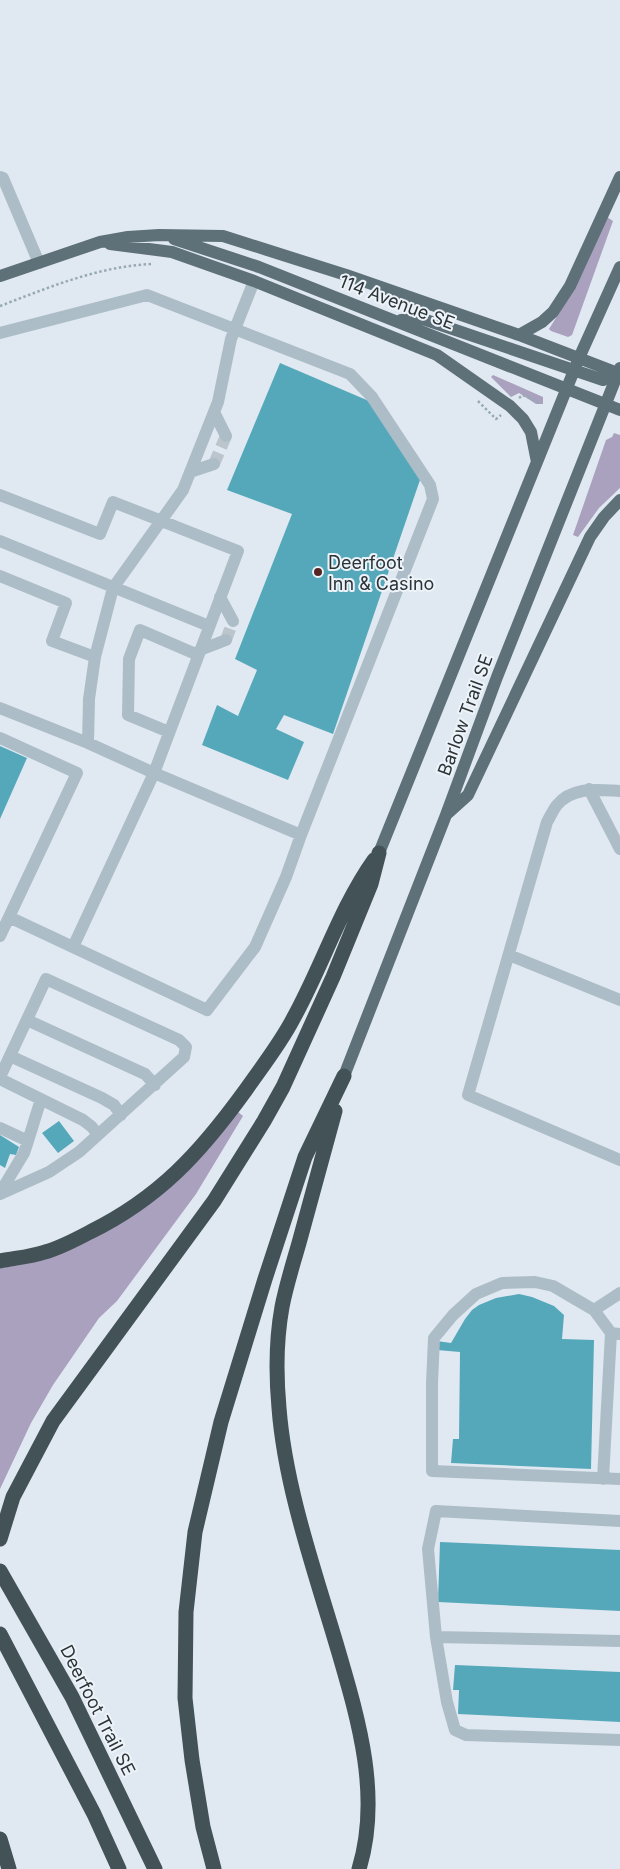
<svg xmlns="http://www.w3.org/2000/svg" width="620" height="1869" viewBox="0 0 620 1869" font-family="Inter,sans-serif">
<rect width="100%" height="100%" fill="#e0e9f1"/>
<!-- green -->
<path fill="#aaa1bf" d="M607,217L613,221L572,335L568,337L551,331L549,329L569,297Z
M493,375L543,397V404H536L519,393L511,397L491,377Z
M614,433L620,435V488L599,508L578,537L573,535L606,440L612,437Z
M238,1112L243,1116L196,1194L117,1301L99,1318L53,1385L31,1423L0,1489V1268L20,1265L93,1238Z"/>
<!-- building -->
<path fill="#55a8ba" d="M280,363L369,401L421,477L333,734L284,715L276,729L304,742L288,780L202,745L217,705L238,716L257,670L235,659L292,514L227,490Z
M0,746L27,758L0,819Z
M59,1121L74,1141L58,1153L42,1133Z
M0,1135L19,1147L16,1155L10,1154L5,1168L0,1165Z
M519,1294L532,1297L554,1306L564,1315L562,1339L594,1340L591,1469L451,1463L453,1439H459L460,1352L437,1350V1341L451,1343L465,1319L472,1310L479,1305L496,1298Z
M440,1542L620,1550V1611L438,1602Z
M455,1665L620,1672V1722L458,1714L459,1690H453Z"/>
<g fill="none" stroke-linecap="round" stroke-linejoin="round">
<!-- minor-tunnel -->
<path stroke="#bcc5cc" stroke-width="12" stroke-dasharray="12 6" stroke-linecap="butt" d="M214,464L226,436
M226,640L233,621"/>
<!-- path -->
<path stroke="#97a9b4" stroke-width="2.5" stroke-dasharray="2.5 2.5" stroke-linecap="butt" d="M0,306C50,287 99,266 153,264
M519,398L523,395L539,402
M478,401L496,419L501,415"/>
<!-- minor -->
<path stroke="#adbdc8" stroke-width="12" d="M0,177L3,178L39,263
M0,333L147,295L350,374L372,397L430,485L433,499L301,835L154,773L73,947
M214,412L226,436
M190,472L214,464
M0,495L100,534L113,502C155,518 196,535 238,551L154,773L88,743L89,699L95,657L113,588L183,490L218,402L231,339L254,281
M0,541L209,626
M0,576L66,603L52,641L95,657
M220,597L233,621
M200,650L226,640
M0,708L88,743
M169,732L128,715L129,659L140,630L198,655
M0,738L77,773L9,917L207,1010L255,947L286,877L301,835
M589,789L620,849
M620,791C598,790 573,786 557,805C553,810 550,817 547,822L468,1095L620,1160
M0,936L9,917
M509,955L620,1000
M27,1020L145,1074L155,1085
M10,1056L102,1098L114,1105L121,1115
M0,1077L46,979L179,1040L186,1047L184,1057L79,1152L49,1172L0,1194
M0,1079L83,1120L92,1127L98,1135
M0,1128L28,1141L41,1099
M0,1193L24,1153L28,1141
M620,1293L594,1310L553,1286L535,1282L502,1283L476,1294L453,1315L434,1338L432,1383V1471L620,1479
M594,1310L611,1333
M603,1479L611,1333L620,1334
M620,1521L436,1511L428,1549L436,1637L620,1641
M436,1637L447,1702L455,1730L466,1735L620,1740"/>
<!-- major -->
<path stroke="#5e7078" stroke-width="12" d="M174,239L259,267L620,410
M110,244L172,252L254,281L437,355L510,406L523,419L531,432L537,462
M0,276L100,242L128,237L159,235L223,236L346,275L519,335L620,374
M401,320L423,319L603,380L618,373
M519,335L542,322L553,312L570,286L620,177
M448,813L468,795L590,537L604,517L620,500
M379,853L579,358L620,267
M344,1076L446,815L497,677L620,368"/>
<!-- highway -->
<path stroke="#435257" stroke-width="15" d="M335,1111C323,1155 311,1199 299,1243C293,1264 286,1286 282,1307C276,1340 276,1375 279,1408C285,1486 314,1569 336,1643C357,1715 382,1794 359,1869
M0,1261C15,1258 30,1257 45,1252C60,1248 75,1240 90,1232C159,1198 200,1153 245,1091C261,1068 280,1044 293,1019C322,967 340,908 374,860
M0,1539L13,1497L53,1421L214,1201L264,1121L283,1087L333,977L371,884L379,853
M0,1571L72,1697L155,1869
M0,1634L94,1814L119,1869
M0,1839L9,1869
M214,1869L203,1827L192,1760L185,1698L186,1612L195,1532L221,1422L265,1279L305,1157L344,1076"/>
</g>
<!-- markers -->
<circle fill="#552524" stroke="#edf3f9" stroke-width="2" cx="318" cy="572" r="5"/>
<g text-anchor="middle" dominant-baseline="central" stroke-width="4" stroke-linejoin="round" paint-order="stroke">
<!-- street labels -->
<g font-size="18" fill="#2b3437" stroke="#edf3f9">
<text transform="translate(397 302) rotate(21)">114 Avenue SE</text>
<text transform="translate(465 715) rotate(-70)">Barlow Trail SE</text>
<text transform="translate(98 1710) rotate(63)">Deerfoot Trail SE</text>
</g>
<!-- poi labels -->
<g font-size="18" fill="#2b3437" stroke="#edf3f9" text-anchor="start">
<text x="328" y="562">Deerfoot<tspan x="328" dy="21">Inn &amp; Casino</tspan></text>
</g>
</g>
</svg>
